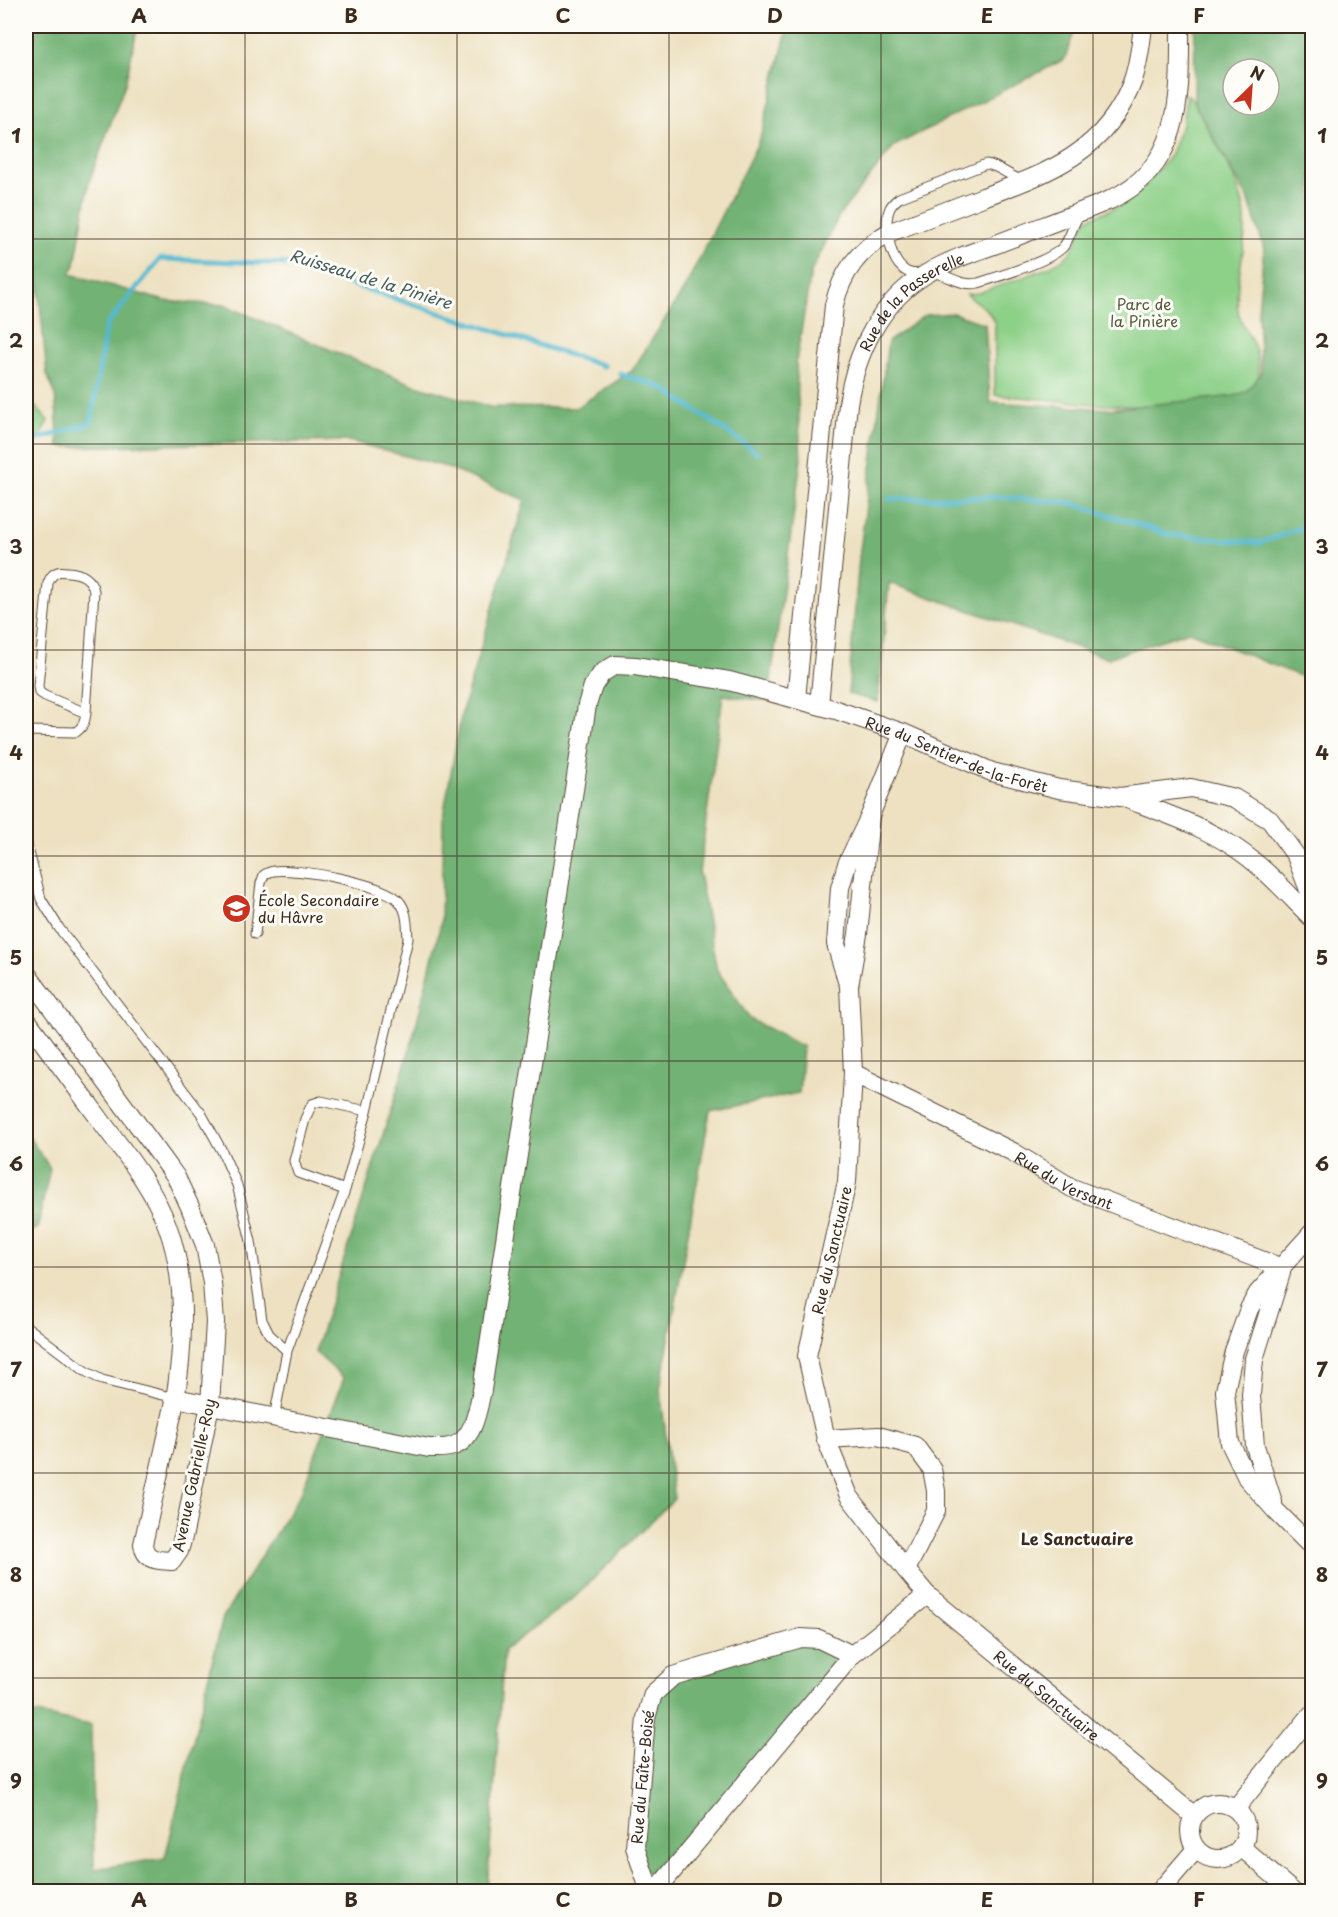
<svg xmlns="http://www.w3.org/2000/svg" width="1338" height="1917" viewBox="0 0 1338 1917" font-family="'Playpen Sans',sans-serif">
<rect width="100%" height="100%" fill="#fdfcf7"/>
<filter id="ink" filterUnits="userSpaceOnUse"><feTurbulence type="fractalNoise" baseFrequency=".0167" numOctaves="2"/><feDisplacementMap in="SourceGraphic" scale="12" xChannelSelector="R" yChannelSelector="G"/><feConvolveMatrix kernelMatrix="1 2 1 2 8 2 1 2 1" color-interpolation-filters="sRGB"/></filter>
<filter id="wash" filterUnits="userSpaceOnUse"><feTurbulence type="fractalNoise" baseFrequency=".008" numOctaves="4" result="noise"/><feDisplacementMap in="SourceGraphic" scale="24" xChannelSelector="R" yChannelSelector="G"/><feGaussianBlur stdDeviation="1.35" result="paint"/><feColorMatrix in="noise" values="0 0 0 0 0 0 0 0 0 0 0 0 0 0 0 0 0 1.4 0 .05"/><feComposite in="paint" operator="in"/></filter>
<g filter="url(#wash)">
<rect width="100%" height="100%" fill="#ede1c1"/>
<!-- green -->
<path fill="#8dd088" stroke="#647d53" stroke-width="1.5" d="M1187,94L1194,103C1210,134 1244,185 1245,219C1247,250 1234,280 1238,310C1240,326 1253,337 1256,352C1260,371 1259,392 1260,412L1107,405L995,395V324C987,304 980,308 967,294L979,293C1001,284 1052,270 1067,256C1078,246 1078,229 1088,219L1125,203L1139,193L1170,156L1182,125Z
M36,407L48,421L40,436L26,445V409Z"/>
<!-- forest -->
<path fill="#72b274" stroke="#566e49" stroke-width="1.5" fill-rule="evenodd" d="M39,26H138L125,84L89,182L75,265L70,274L165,301L224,305L412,384L490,407L576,408L632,371L683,291L760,139L788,26H1076L1065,59L894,146L840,214L811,272L796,362L801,460L768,701L723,695L699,873L717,970L750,1019L803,1047L799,1093L710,1111L660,1389L674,1499L575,1597L504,1650L487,1891H26V1712L91,1725L94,1869L165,1858L223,1617L301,1493L344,1378L315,1352L412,1042L441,923L443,817L462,711L525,500L443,466L349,441L59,447L55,393L47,375L29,190L32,43Z
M1195,26H1312V681L1189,631L1108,658L889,583L878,702L848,694L859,558L888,342L925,315L953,313L985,324L990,402L1109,409L1235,396L1247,391L1261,374L1258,312L1264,248L1249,201L1194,103ZM1233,69H1269V105H1233Z
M26,1133L50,1168L37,1229L26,1232Z
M801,1638L852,1655L655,1891L635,1847L646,1718L673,1676Z"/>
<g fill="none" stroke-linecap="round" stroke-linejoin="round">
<!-- stream -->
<path stroke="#52b9d0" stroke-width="5" d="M620,374L661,387L758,453
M26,443L91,423L106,326L160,259L288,264L604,366
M889,499L1001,497L1072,503L1170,535L1260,543L1312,524"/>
</g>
</g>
<g filter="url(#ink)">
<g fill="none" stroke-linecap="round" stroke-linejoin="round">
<defs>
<path id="service" d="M1024,181C1010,177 1000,166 986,164L899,198C895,201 892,204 890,208C883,223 890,259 903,269C912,277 922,272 934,273C950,275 961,287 978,283C997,277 1051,261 1063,247C1071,238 1072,224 1080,214
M26,731L76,732C83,727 85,722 86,713L94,591C91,577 81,573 68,572C67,572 58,571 58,572C53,573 50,578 48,583L38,686L39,692L45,696L86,713
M26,841L41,899L59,928L201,1113L222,1151L237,1185L251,1241L262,1320L269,1334L287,1351L345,1190L367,1111L408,939C407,926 408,910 398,900C383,884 295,867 273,871C272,871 265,874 264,875L261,883L255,934
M345,1190L298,1173L294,1161L305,1119L312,1104L321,1101L367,1111
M26,1326L85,1371L102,1380L175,1398
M274,1418L287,1351"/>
<g id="minor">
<path d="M796,699L834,305C842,272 859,250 888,233C919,221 951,209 983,197C1048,173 1107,152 1133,80C1139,62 1141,44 1143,26"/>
<path id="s1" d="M819,705L848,404C856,352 880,302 926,274C947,261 971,253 994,245C1032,230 1072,216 1110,200C1184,166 1180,94 1180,26"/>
<path d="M1122,797C1161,812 1202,825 1237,849C1265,868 1288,894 1312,918"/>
<path id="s2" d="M870,816L858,934L849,986L853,1073L847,1182L807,1356L826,1439L849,1496L906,1570L927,1595L1193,1815"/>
<path d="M26,973L163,1159L176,1177L190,1207L205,1245L212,1283L215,1322L210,1405L184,1533L179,1551L172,1561C158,1560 145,1561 143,1544L174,1406C184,1348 188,1281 167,1225C153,1188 128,1157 104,1125C78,1090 52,1054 26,1019"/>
<path d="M847,981L836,944L840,888L847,864L870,816L903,733"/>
<path id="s3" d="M853,1073L1013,1152L1072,1188L1282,1268"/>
<path d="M1312,1233L1258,1293L1249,1309L1234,1351L1225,1391L1230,1443L1247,1478L1276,1511L1312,1547"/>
<path id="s4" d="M175,1398L429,1448C437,1448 445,1449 453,1446C474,1440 478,1408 482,1390L587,705L593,686L602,673L615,665L635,666L729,681L836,710L903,733L992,772L1059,789L1120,797L1191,788L1234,798L1270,820L1296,856L1312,898"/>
<path d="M826,1439L878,1436L915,1446L932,1469L936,1491V1511L906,1570"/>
<path d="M1273,1502L1255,1446L1251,1395L1254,1359L1281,1273"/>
<circle cx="1218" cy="1831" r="28"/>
<path d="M1236,1808L1312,1714"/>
<path d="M1241,1847L1293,1892"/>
<path id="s5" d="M650,1892L635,1847L646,1718L653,1694L673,1676L801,1638L819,1639L852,1655"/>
<path d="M655,1892L852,1655L927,1595"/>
<path d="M1159,1892L1196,1849"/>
</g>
</defs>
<!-- service casing -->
<use href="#service" stroke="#564536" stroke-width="11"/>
<!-- minor casing -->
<use href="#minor" stroke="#564536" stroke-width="20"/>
<!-- service -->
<use href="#service" stroke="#fff" stroke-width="9"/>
<!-- minor -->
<use href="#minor" stroke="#fff" stroke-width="18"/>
</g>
</g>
<!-- grid -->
<path fill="none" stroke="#3b2a1e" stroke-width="1.5" stroke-opacity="0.55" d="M245,26V1892M457,26V1892M669,26V1892M881,26V1892M1093,26V1892M26,239H1312M26,444H1312M26,650H1312M26,856H1312M26,1061H1312M26,1267H1312M26,1473H1312M26,1678H1312"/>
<!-- icons -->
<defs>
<symbol id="school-disc" viewBox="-11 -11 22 22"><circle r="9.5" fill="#c8321e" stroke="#fdfcf7"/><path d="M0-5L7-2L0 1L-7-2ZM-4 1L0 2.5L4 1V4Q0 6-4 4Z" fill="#fff"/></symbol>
</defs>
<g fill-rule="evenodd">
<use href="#school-disc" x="220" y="892" width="33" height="33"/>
</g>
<g text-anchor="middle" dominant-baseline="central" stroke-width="6" stroke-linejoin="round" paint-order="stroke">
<!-- park labels -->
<g font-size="15" fill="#545c3e" stroke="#fdfcf7">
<text x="1144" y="303">Parc de<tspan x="1144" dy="17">la Pinière</tspan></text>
</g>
<!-- street labels -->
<g font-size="15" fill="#3b2a1e" stroke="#fdfcf7">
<text stroke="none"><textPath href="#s1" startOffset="429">Rue de la Passerelle</textPath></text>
<text stroke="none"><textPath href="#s4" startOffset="1448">Rue du Sentier-de-la-Forêt</textPath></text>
<text stroke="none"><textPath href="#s3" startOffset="237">Rue du Versant</textPath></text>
<text transform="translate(831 1250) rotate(-77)">Rue du Sanctuaire</text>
<text transform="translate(193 1475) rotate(-78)">Avenue Gabrielle-Roy</text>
<text stroke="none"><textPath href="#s2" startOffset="975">Rue du Sanctuaire</textPath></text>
<text stroke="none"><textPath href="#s5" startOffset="118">Rue du Faîte-Boisé</textPath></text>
</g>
<!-- poi labels -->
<g font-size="15" fill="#3b2a1e" stroke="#fdfcf7" text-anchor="start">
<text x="258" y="899">École Secondaire<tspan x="258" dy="17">du Hâvre</tspan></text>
</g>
<!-- water labels -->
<g font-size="16" font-style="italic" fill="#435c5c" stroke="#fdfcf7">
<text transform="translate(371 278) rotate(17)">Ruisseau de la Pinière</text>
</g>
<!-- neighbourhood labels -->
<g font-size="16" font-weight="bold" fill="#3b2a1e" stroke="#fdfcf7">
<text x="1077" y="1538">Le Sanctuaire</text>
</g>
</g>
<!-- margin -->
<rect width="1338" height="1917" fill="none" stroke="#fdfcf7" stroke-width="66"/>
<!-- north arrow -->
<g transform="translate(1251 87) rotate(25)"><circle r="28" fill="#fdfcf7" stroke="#afa8a0" stroke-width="1.5"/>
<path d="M0-4.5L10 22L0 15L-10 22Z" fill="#c8321e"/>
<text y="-9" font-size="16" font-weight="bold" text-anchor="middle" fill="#3b2a1e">N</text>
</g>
<rect x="33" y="33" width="1272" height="1851" fill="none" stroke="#3b2a1e" stroke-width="2"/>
<g font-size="20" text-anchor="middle" font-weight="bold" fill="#3b2a1e">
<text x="139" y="23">A</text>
<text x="351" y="23">B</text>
<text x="563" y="23">C</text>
<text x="775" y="23">D</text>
<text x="987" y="23">E</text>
<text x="1199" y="23">F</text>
<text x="16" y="143">1</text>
<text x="1322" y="143">1</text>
<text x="16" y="348">2</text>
<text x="1322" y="348">2</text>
<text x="16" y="554">3</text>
<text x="1322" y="554">3</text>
<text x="16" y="760">4</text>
<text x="1322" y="760">4</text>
<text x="16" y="965">5</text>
<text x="1322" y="965">5</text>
<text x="16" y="1171">6</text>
<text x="1322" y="1171">6</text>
<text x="16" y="1377">7</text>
<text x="1322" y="1377">7</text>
<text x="16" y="1582">8</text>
<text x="1322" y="1582">8</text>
<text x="16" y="1788">9</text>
<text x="1322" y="1788">9</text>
<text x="139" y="1907">A</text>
<text x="351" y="1907">B</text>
<text x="563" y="1907">C</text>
<text x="775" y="1907">D</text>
<text x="987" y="1907">E</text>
<text x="1199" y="1907">F</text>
</g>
</svg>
